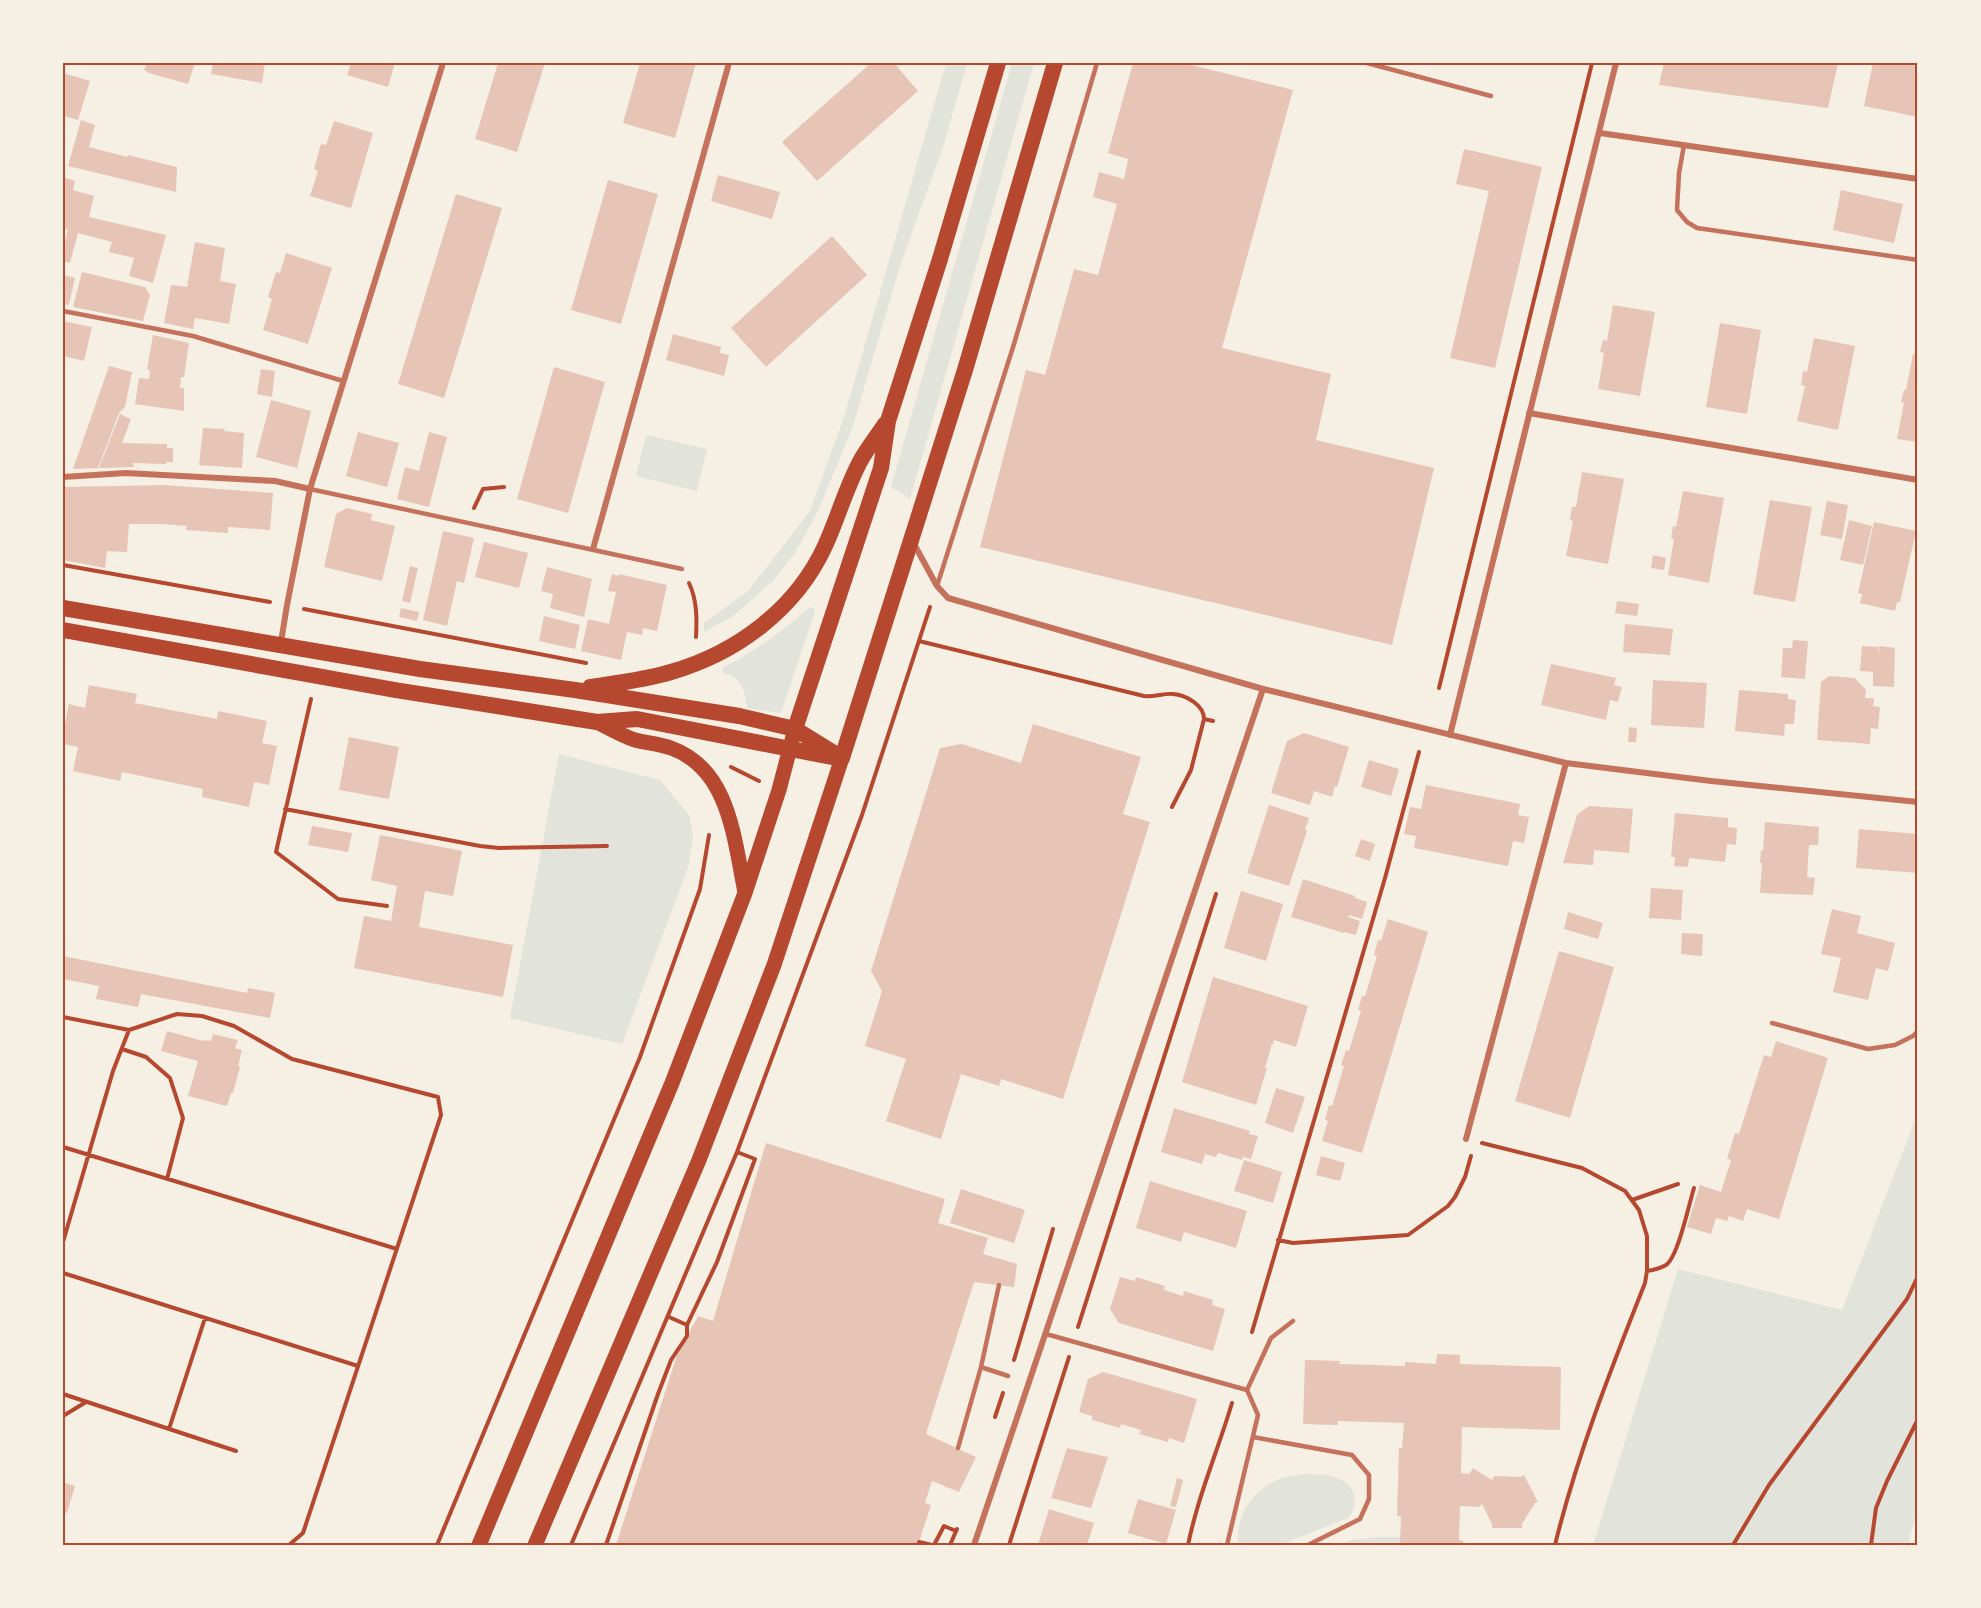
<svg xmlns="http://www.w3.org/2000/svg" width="1981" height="1608" viewBox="0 0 1981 1608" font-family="'Space Grotesk',sans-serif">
<rect width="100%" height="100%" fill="#f6efe4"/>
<!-- green -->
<path fill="#e2e4dc" d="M946,63H967L944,144L900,266L852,429L817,513L795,553L774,580L732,617L704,632V623L748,591L810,511L844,417Z
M1012,63H1034L910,499L891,487Z
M646,435L707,449L697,491L636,476Z
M810,607L814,608L815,612L781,713L747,708C745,690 742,678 723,673L722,668C754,652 783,631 810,607Z
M559,754L660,780L689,815L693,835L689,865L622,1044L510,1018Z
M1918,1107V1506L1908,1545H1593L1678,1269L1842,1310L1915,1120Z
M1303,1474C1320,1474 1348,1474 1354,1495C1356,1504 1354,1511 1348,1518L1280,1545H1238C1236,1515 1251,1491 1279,1479C1286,1476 1295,1476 1303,1474Z
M1378,1537H1401L1400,1545H1339L1351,1540Z"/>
<!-- building -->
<path fill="#e6c5b7" d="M147,63H195L188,84L149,73L144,70Z
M213,63H265L262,83L211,74Z
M351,63H395L388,87L347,75Z
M498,63H545L517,152L475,139Z
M640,63H696L675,138L623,123Z
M871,63H894L918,91L817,181L782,142Z
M1133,63H1183L1293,90L1222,348L1331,374L1316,440L1434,468L1392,645L980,547L1026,370L1045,375L1074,269L1098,275L1117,204L1093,197L1099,172L1124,179L1128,159L1108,153Z
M1664,63H1838L1828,108L1659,85Z
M1873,63H1918V117L1864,106Z
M63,73L90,81L78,120L63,116Z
M81,120L95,125L89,147L127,157L128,155L177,167L176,192L68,166Z
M334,121L373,133L351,208L310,196L318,171L314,169L321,144L326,145Z
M1464,149L1542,167L1495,368L1450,358L1489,191L1456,184Z
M718,175L780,192L772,219L711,201Z
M63,177L75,181L73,190L94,196L89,217L166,235L153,283L129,276L134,258L109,252L112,242L78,233L70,263L63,261V248L68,230L63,228Z
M608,180L658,194L621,324L571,310Z
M1841,190L1903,204L1894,243L1833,230Z
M456,194L502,208L444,398L398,384Z
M832,236L867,275L766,367L731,328Z
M195,242L225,248L220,281L236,284L229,324L195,318L193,329L164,323L171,285L187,287Z
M286,253L332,268L308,344L263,330L272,299L268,297L276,272L280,273Z
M82,272L145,287L150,295L143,321L73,307Z
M63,275L75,278L69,305L63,304Z
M1613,305L1655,312L1640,396L1598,389L1604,353L1600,352L1603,340L1607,341Z
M63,321L92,327L84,361L63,356Z
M1720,323L1761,330L1747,414L1706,407Z
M673,334L721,347L720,353L729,355L724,376L666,360Z
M153,335L189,343L184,377H181L180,388H184V411L135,404L139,378L149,379L150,371L147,369Z
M1814,338L1855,346L1838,430L1797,421L1805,386L1801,385L1803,371L1807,372Z
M1913,354L1918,355V442L1897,439L1904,403L1901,402L1904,390H1906Z
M109,366L132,372L125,407L119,413L98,468L73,469Z
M554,367L605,382L568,513L517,499Z
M261,369L275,371L272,397L257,394Z
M271,400L311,411L297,468L256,457Z
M120,414L131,419L122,443L167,444V448H173V462H166V464L133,463L134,467L99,468Z
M203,428L225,429L224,431L244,433L242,468L199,465Z
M358,432L399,443L387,487L346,476Z
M429,432L447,437L429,507L397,499L405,467L419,471Z
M1582,472L1624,479L1608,564L1566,556L1573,521L1570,520L1572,507H1576Z
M164,485L273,493L270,530L228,527V533L186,530L187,526L161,524H129L127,552L107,551L105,568L63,560V487Z
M1683,491L1724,498L1709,583L1668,575L1674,539L1671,538L1673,526L1676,527Z
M1770,500L1812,507L1795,602L1753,594Z
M1827,501L1848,505L1842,539L1820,535Z
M347,508L372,514L371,520L395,526L382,581L324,567L336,514Z
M1849,520L1872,526L1863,565L1840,560Z
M1874,522L1916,531L1900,602H1897L1895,611L1860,603L1862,594L1858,593Z
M443,531L474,538L464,583L457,581L447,626L423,620Z
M484,542L528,553L519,588L475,577Z
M1653,555L1666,558L1664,570L1651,568Z
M410,566L418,568L410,603L402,601Z
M547,567L592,579L584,617L550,608L553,594L541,591Z
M612,574L619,576V574L667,585L657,631L643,628L642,635L627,632L621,660L581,651L588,619L609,624L616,592L608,591Z
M1617,601L1639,604L1637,616L1615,613Z
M401,608L419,612L417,621L399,617Z
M544,616L580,625L575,649L539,641Z
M1625,624L1673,629L1670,655L1623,652Z
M1793,640L1808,641L1805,679L1781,677L1783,648H1792Z
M1862,646L1878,647L1879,655V646L1895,648L1894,687L1873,686V672L1860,671Z
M1551,664L1616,678L1614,685L1622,687L1618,702L1610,700L1606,720L1541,705Z
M1829,676L1855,678L1866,690L1865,698H1874L1873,706L1880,707L1878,729L1871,728L1870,744L1817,740L1821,682Z
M1653,680L1707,683L1704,728L1651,725Z
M89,685L137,694L135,703L217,719L218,711L267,721L262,743L277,746L269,785L254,782L249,807L202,797L203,789L122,772L120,781L73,771L78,747L63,744V734L69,704L85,708Z
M1739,690L1788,694V699L1796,700L1794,724H1785L1784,736L1735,731Z
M1033,724L1141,757L1123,814L1150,822L1063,1099L1001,1079L999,1086L961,1074L941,1139L886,1121L906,1059L865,1046L882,991L871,971L940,748L962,744L1021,763Z
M1629,727L1637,728L1636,742H1628Z
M1304,733L1349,747L1337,787L1335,786L1332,797L1314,791L1310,805L1271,793L1287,741Z
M349,737L399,747L389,799L339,790Z
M1369,760L1399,769L1391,796L1361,787Z
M1426,785L1520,804L1518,815L1529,817L1524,843L1513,841L1508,866L1414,848L1416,836L1404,834L1410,807L1421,809Z
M1269,805L1309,818L1305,830L1307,831L1289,886L1247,873Z
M1589,806L1633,809L1629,853L1594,850L1593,865L1563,863L1577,815Z
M1675,813L1728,818V827L1737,828L1736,845L1727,844L1725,862L1689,858L1688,867L1674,866L1675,857H1671Z
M1765,822L1819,827L1818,845H1809L1807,877L1815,878L1813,895L1760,893L1762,863H1760L1761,850H1763Z
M312,826L352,833L348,852L308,845Z
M1859,829L1918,834V873L1856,868Z
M380,835L462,851L453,896L425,891L419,927L513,945L503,997L354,968L364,916L391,921L397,886L371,880Z
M1361,839L1375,844L1370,861L1355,856Z
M1303,879L1355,896V898L1367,902L1362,919L1349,915L1348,917L1360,921L1356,935L1344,932V933L1291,917Z
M1651,888L1683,890L1681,920L1649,918Z
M1241,891L1283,904L1266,961L1224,948Z
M1832,909L1861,916L1857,933L1895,943L1888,971L1876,968L1868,1000L1833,992L1841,958L1821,954Z
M1568,912L1603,923L1598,939L1564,929Z
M1388,919L1428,932L1362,1153L1322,1141L1328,1121L1325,1120L1329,1105L1332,1106L1344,1066L1341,1065L1346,1050L1349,1051L1361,1011L1358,1010L1362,996H1365L1377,956L1374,955L1378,940L1381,941Z
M1682,933L1703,934L1702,956L1681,954Z
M1559,951L1614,967L1570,1118L1515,1101Z
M63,956L247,993L248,988L275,993L270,1018L141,994L138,1007L96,999L99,986L63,979Z
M1213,977L1308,1006L1296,1047L1274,1040L1273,1044H1272L1265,1068H1267L1256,1105L1182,1082Z
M167,1031L203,1041L204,1040L211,1041L213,1034L238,1040L235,1048L242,1050L238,1066L240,1067L233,1093H231L227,1106L188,1096L198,1061L161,1051Z
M1776,1041L1828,1058L1779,1219L1747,1209L1743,1221L1729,1216L1727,1221L1716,1218L1711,1234L1687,1227L1700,1185L1721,1192L1731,1160L1727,1159L1735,1133L1739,1134L1764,1055L1771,1057Z
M1276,1088L1305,1097L1293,1133L1265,1123Z
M1174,1108L1250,1131L1249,1134L1258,1136L1251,1159L1243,1157L1242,1160L1218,1153L1216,1157L1205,1154L1202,1164L1161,1152Z
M766,1143L945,1199L938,1223L988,1238L983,1254L1017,1264L1014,1287L974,1282L926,1434L976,1457L959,1492L932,1481L925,1503L931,1505L918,1545H616L677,1355L698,1316L713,1321Z
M1321,1156L1345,1163L1340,1181L1316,1175Z
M1244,1160L1282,1172L1273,1203L1234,1191Z
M1150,1181L1247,1211L1236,1248L1184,1232L1181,1242L1136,1228Z
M961,1189L1025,1210L1014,1243L950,1223Z
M1120,1277L1135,1281L1136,1277L1165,1286L1164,1290L1183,1296L1184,1291L1213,1300L1212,1305L1225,1309L1213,1351L1119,1323L1110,1309Z
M1437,1354L1460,1355V1364L1561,1367L1560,1430L1462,1427L1461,1473L1469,1474L1473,1468L1492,1480L1494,1476L1521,1477L1524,1475L1538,1502L1535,1503L1522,1524V1528H1492V1524L1482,1504L1479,1507L1460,1506L1459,1540L1463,1541V1545H1400L1401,1516H1397L1399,1448H1402L1404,1423L1338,1421V1425L1303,1424L1305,1360L1340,1361L1339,1364L1405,1366V1362L1436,1364Z
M1103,1372L1197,1399L1184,1443L1169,1438L1168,1442L1139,1434L1141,1430L1121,1424L1120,1428L1092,1420V1416L1079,1412L1088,1379Z
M1067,1448L1108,1457L1091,1508L1051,1498Z
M1177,1478L1183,1480L1176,1507L1170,1506Z
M63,1480L65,1481V1483L75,1486L67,1513L63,1512Z
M1138,1499L1176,1510L1166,1544L1128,1533Z
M1049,1509L1094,1523L1087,1545H1038Z"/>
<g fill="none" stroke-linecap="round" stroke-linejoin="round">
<!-- path -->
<path stroke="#b5482f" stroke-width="4" d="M474,508L483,489L504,487
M63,565L270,602
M689,583C697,600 697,618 696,637
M304,609L586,663
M919,641L1144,696C1155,697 1164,693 1173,694C1186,695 1204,705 1204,719
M1439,688L1592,63
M311,699L276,852L338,899L387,906
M731,767L759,781
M1172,807L1191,770L1204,719L1213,721
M285,809L480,846L499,848L607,846
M63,1017L129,1030L177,1014L202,1016L234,1026L292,1059L438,1097L441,1115L303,1533L289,1545
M122,1049L146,1057L170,1078L183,1118L167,1179
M1482,1143L1582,1168L1625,1191L1639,1210L1647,1236V1271L1645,1283C1611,1369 1577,1455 1555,1545
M63,1147L397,1249
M1632,1200L1678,1184
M1278,1240L1293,1243L1408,1235L1448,1206L1455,1197L1465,1177L1471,1156
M63,1242L113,1071L129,1030
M1647,1271C1653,1270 1661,1268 1666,1265C1678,1257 1689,1204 1694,1188
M63,1273L358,1366
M669,1317L687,1325
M1078,1327L1216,894
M1252,1332L1385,878L1419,752
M1014,1360L1053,1229
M63,1394L236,1451
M63,1416L86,1402
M995,1417L1003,1393
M169,1429L205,1318
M919,1542L932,1545
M437,1545L640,1057L700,889L709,835
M571,1545L737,1152L862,815L930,607
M606,1545L658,1394L671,1360L687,1336V1325L717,1262L755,1159L737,1152
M934,1545L944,1526L956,1531
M950,1545L957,1529
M1009,1545L1069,1357
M1188,1545C1198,1496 1218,1450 1232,1403
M1733,1545L1769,1485L1907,1299L1918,1276
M1871,1545L1876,1508L1887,1481L1918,1419"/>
<!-- service -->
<path stroke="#c5725c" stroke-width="4.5" d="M1367,63L1491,96
M1684,145L1679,173L1677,210L1687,222L1697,228L1918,260
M63,311L193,336L343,381
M310,489L682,569
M937,586L1014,344L1097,63
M1772,1023L1868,1049L1895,1045L1913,1036L1918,1031
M1046,1334L1247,1390
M981,1367L1008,1376
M1253,1437L1352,1455L1369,1475V1499L1360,1519L1308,1545
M958,1448L981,1367L999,1285
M1227,1545L1258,1415L1247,1390L1271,1338L1293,1321"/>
<!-- minor -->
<path stroke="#c5725c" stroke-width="6" d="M1600,133L1918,179
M1529,413L1918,480
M63,477L126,473L275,481L310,489
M914,544L937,586L948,598L1263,689L1566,763L1711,781L1918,802
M593,549L729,63
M281,642L287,605L310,489L443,63
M1450,735L1616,63
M1466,1139L1566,763
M974,1545L1263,689"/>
<!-- primary -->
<path stroke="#b5482f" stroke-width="15" d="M597,722C609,728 622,736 635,740C647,743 659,744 671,748C730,769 734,840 745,892
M479,1545L672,1083L745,893L779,790L795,729
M535,1545L699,1160L774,965L842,758"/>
<!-- trunk -->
<path stroke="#b5482f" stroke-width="16" d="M63,608L420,669L575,690L739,716L795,729L842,758
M63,630L395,690L597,722L637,719L832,757
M590,687C617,683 645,680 671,672C737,653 796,609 825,546C838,518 847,484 862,458C869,446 878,435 885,424
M795,729L881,468L888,421L940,259L998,63
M842,758L965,370L1055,63"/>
</g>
<!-- border -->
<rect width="1981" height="1608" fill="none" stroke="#f6efe4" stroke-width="129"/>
<rect x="64" y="64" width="1852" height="1480" fill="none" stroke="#b5482f" stroke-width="2"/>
</svg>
